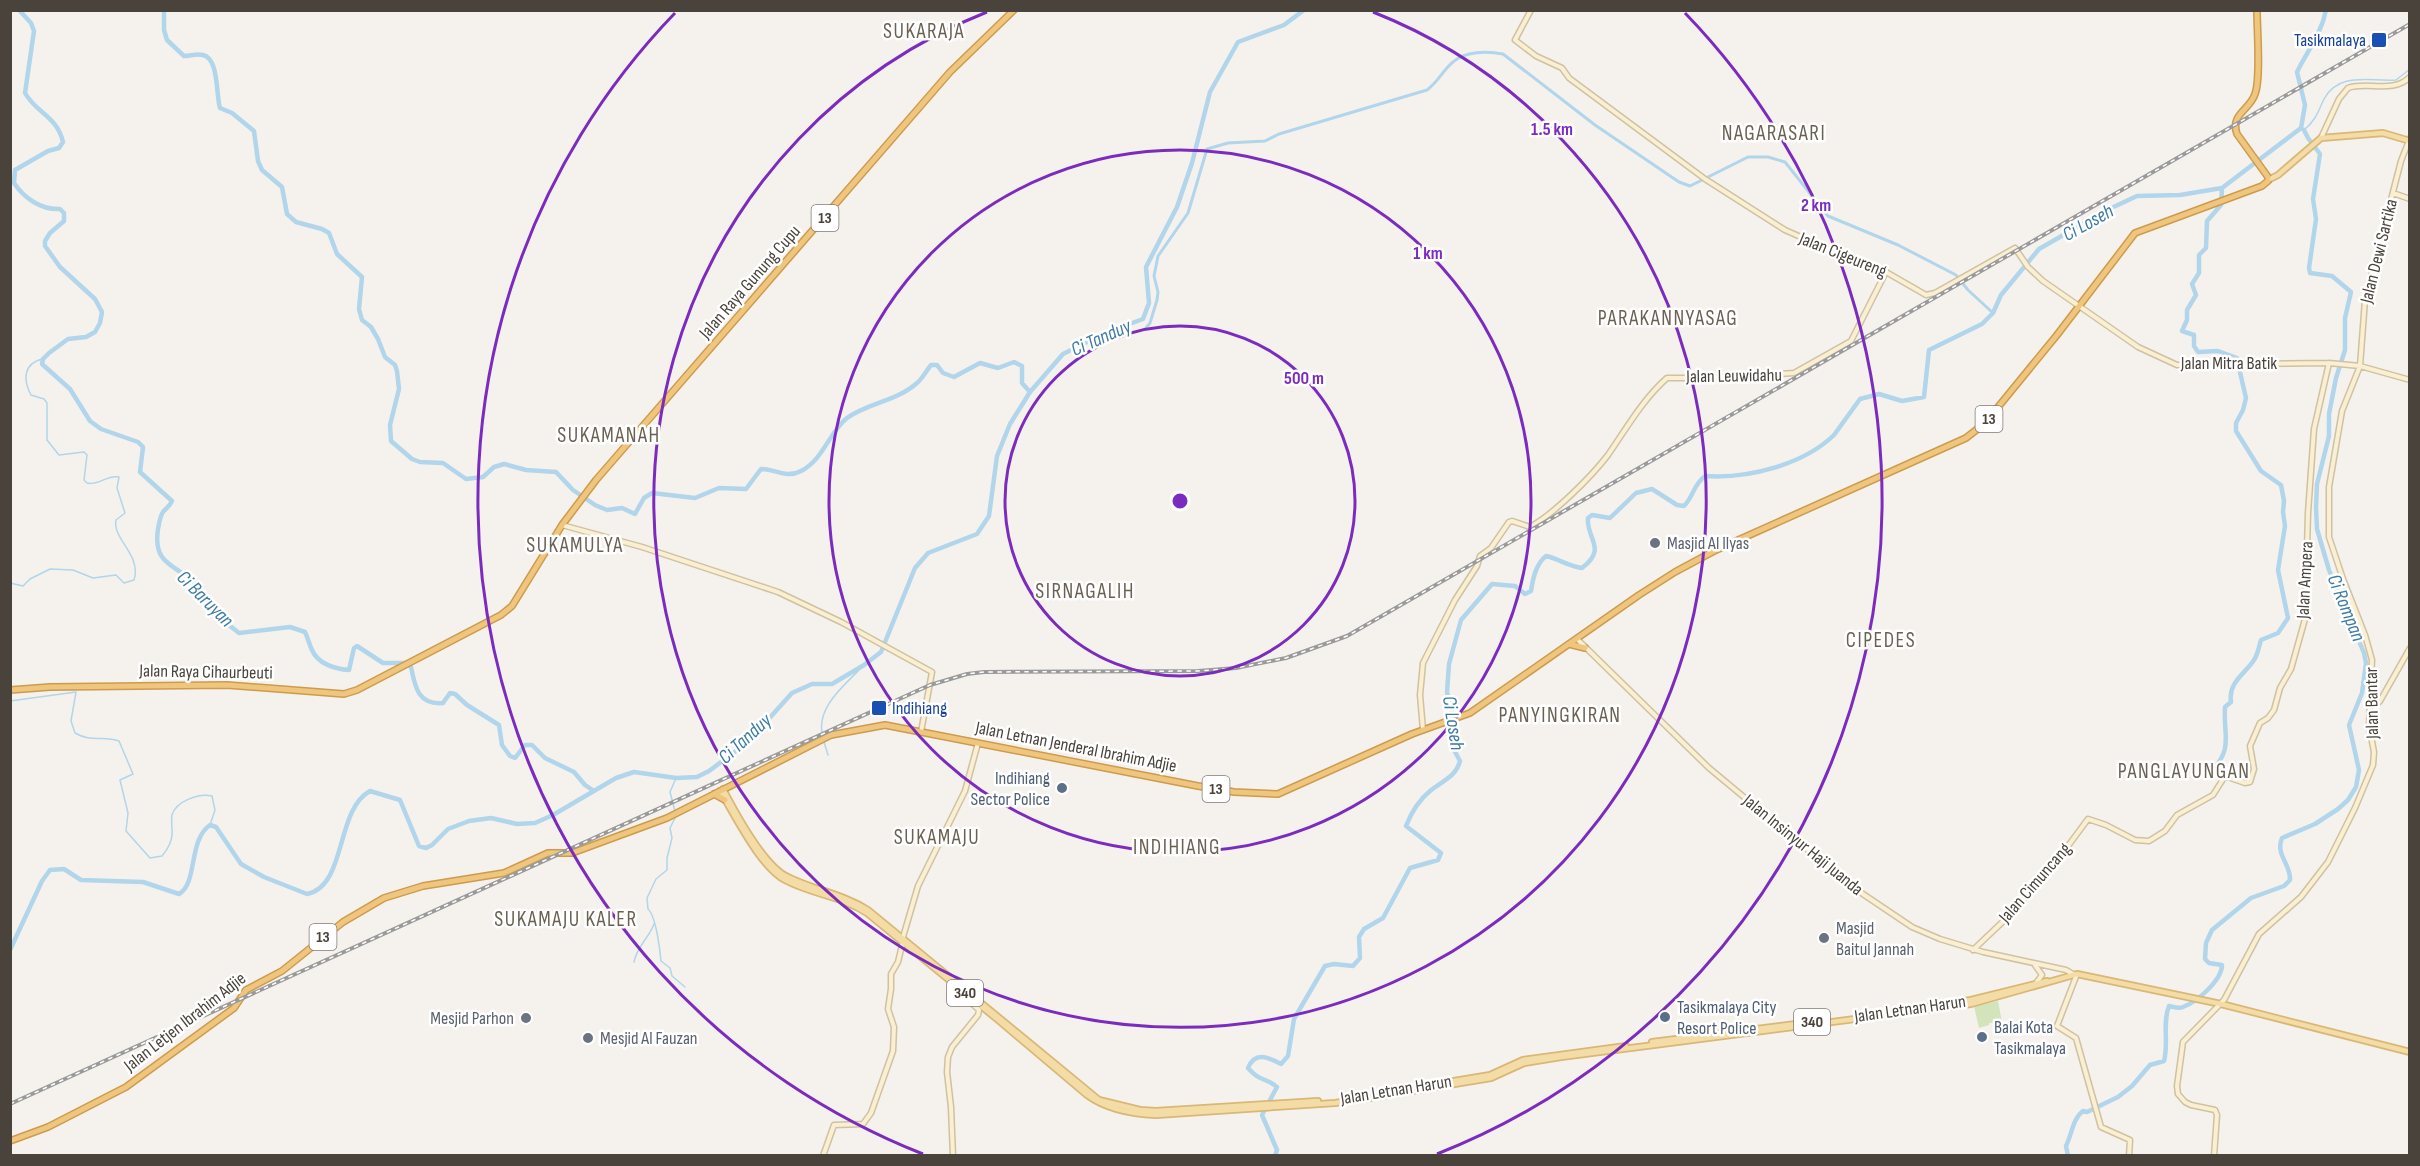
<svg xmlns="http://www.w3.org/2000/svg" width="2420" height="1166" viewBox="0 0 2420 1166" font-family="'Sofia Sans Condensed',sans-serif">
<rect width="100%" height="100%" fill="#f5f2ed"/>
<!-- green -->
<path fill="#d3e4bb" d="M1998,1001L2002,1022L1989,1023V1025L1979,1028L1974,1006Z"/>
<g fill="none" stroke-linecap="round" stroke-linejoin="round">
<!-- stream -->
<path stroke="#b1d5ea" stroke-width="1.5" d="M2304,130C2316,120 2318,112 2324,99C2339,71 2370,82 2396,80L2410,69
M10,583L23,586L30,579L50,569L73,570L93,578L116,575L124,583L134,580C142,555 112,539 116,520L125,513L117,488L119,477C107,474 100,486 87,483L84,480L87,455L84,452L59,455L47,440V403L44,399L31,395C23,380 23,363 43,359
M10,701L76,692L71,721L75,733C90,742 104,736 119,741L133,774L120,780L128,813L126,831L150,858L162,856C168,849 173,839 172,830C172,825 171,820 172,815C176,801 199,793 212,796L215,810L210,825
M823,737C814,708 846,684 864,665
M824,742L828,755
M675,811L670,792L676,778
M676,816L670,828L672,838L667,858V870L656,879L647,898L648,909C656,916 660,950 661,961L670,968L672,976L685,987
M634,962C637,946 649,938 654,924"/>
<!-- canal -->
<path stroke="#b1d5ea" stroke-width="3" d="M1146,328L1150,323L1157,300L1158,292L1154,276L1158,256L1188,213L1207,149L1228,143L1265,141L1279,134L1427,90C1438,82 1443,70 1453,62C1465,51 1487,51 1503,54L1595,125L1679,182L1690,186L1748,157H1768L1785,162L1828,216L1898,245L1956,275L1968,290L1993,313"/>
<!-- river -->
<path stroke="#b1d5ea" stroke-width="4.5" d="M19,10L31,23L34,31L25,93C36,113 57,116 63,142L59,148L48,151L15,170L14,183C24,198 41,210 60,209L64,213V221L50,233L45,241V246L60,267L95,299L102,312L100,323L95,332L86,337L68,339L49,353L43,359L42,364L70,389L90,421L101,429L138,442L143,447L140,472L172,501C170,506 166,508 163,512C160,516 159,524 158,529C152,568 179,564 200,588C214,605 219,619 239,633L290,627L305,632C308,638 309,644 312,650C318,664 335,669 349,670L354,648L357,646L383,663H405L411,667C415,687 418,705 443,703L450,693L455,694L467,705L499,725L502,745L510,756L515,758L525,745H532L545,758L574,772L585,785L594,791
M164,10V30L167,40L184,56C190,56 197,53 203,55C219,58 216,96 220,108L232,113L254,131L258,161L262,170L282,187L287,214L296,222L322,229L329,233L337,254L362,277L359,309L362,320L371,327L378,339L385,357L395,365L397,371L399,389L390,425L391,441L412,459L420,462L443,463L466,479L483,477L494,467L504,464L526,470L556,472L573,490L595,505L607,510L622,508L635,514L644,498L652,493L695,498L719,488L746,489L761,469C776,469 786,479 801,471C823,460 830,431 847,418C868,403 897,401 917,383C923,378 926,371 931,365H937L943,373L954,377L980,363L998,368L1014,362L1022,366V383L1030,392
M2222,188L2221,205L2207,221L2206,248L2199,255V273L2192,284L2196,295L2187,310V320L2182,331L2194,335V346L2198,352L2218,351L2237,358L2239,362
M1834,435L1860,399L1879,394L1902,401L1924,397L1929,350L1982,324L1993,313L2001,295L2039,249L2105,211L2137,196L2180,195L2222,188L2301,128L2305,105L2297,72C2307,51 2321,35 2326,10
M2211,772C2234,747 2223,737 2225,707L2231,702C2228,682 2245,674 2254,660C2258,654 2259,646 2261,640L2278,633L2288,618L2278,570L2285,526L2283,512L2284,501L2281,485L2261,471L2236,431V423L2243,410L2246,398L2239,368
M10,950L42,881L50,870L64,869L81,880L143,882L179,894C198,883 188,840 210,825L216,827L241,864L264,877L307,894C347,886 335,810 370,791L400,800L419,846L426,848L432,845L448,829L469,821L491,818L517,824L535,823L553,815L616,778L634,772L676,778L697,777L709,771L748,742L792,693L812,684H832L864,665L881,652L915,568L928,553L977,534L989,516L997,456L1010,424L1030,392L1063,354L1103,334L1143,319L1149,303L1146,267L1177,207L1192,163L1210,92L1238,42L1284,25L1304,10
M1275,1156L1277,1150L1262,1115L1277,1087C1265,1077 1260,1082 1248,1068C1255,1051 1268,1057 1281,1064L1288,1056L1294,1019L1325,966L1334,964L1353,966L1360,958L1359,937L1364,929L1383,918L1410,868L1438,860L1441,853L1406,826C1411,813 1419,800 1430,791C1442,781 1456,777 1460,761L1454,750L1456,727L1447,692L1449,664L1461,620L1492,584L1515,586L1525,594L1531,591C1533,578 1536,564 1546,556C1559,559 1568,566 1582,568C1608,548 1586,539 1588,518L1592,515L1610,518L1636,493L1652,489L1677,505L1684,506C1694,496 1693,485 1705,476C1747,479 1803,465 1834,435
M2068,1156L2066,1146C2072,1134 2073,1118 2083,1111L2087,1112L2118,1097L2132,1086L2150,1065L2164,1061C2169,1043 2162,1023 2169,1006C2174,1007 2179,1009 2183,1007C2197,1002 2222,980 2222,965L2209,963L2205,959L2206,943L2212,930L2251,898L2284,886L2290,880C2291,864 2275,855 2282,838L2315,824L2338,809L2348,800L2356,787L2359,770L2349,725L2362,693L2366,663L2364,653L2329,570L2317,529L2316,508L2317,484L2329,436V414L2336,378L2345,350V318L2351,292L2332,276L2310,273L2309,268L2316,219L2313,199L2320,154L2308,138L2304,130L2301,128"/>
<defs>
<path id="secondary" d="M1531,10L1515,40L1536,56L1562,68L1569,78L1705,179L1785,230L1855,261L1886,272L1926,295L1935,293L2015,248L2028,267L2043,281L2138,347L2177,365L2329,363L2360,366L2410,380
M2321,138L2339,99L2348,88C2367,81 2393,94 2410,77
M2393,193L2410,199
M562,525L642,547L778,592L841,622L932,672L921,732
M1577,639L1709,768L1851,886L1912,927L1940,939L1983,952L2066,970L2073,974
M2371,704L2376,705L2380,701L2410,648
M1423,730L1420,695L1423,663L1455,600L1477,566L1480,556L1491,548L1509,522L1512,521L1530,527C1554,514 1591,477 1608,455C1626,429 1643,399 1667,378H1708L1794,373L1851,341L1886,272
M903,937L918,886L965,791L978,743
M1973,950L2013,912L2068,846L2088,819L2106,825L2135,840L2149,841L2165,831L2177,815L2213,795L2225,776L2245,783L2250,782L2254,769L2250,746L2260,723L2268,718L2274,710L2280,688L2291,669L2305,619L2308,513L2314,429L2329,363
M2035,965L2042,975L2036,983
M2077,974L2057,1026L2076,1038L2101,1127L2130,1140L2129,1156
M823,1156L834,1125L863,1124L871,1113L893,1051L894,1027L888,1009L891,989V974L898,962L903,941
M953,1156L951,1107L947,1072L948,1057L952,1047L978,1015L979,1010L955,988L958,984
M2214,1156L2217,1115L2215,1110L2191,1105L2185,1102L2178,1094L2177,1086L2183,1042L2224,1000L2259,934L2301,897L2328,862L2355,808L2373,765L2374,752L2369,726L2372,660L2365,635L2343,579L2329,537V487L2342,411L2360,366L2365,300L2401,161L2410,138"/>
<path id="primary" d="M2268,180L2278,175L2321,138L2383,133L2410,141
M723,789C735,812 765,867 788,877C814,890 843,894 868,910L1099,1100L1140,1110L1156,1111L1318,1101
M720,791C735,815 760,867 785,880C811,894 841,896 867,913L997,1019L1087,1095C1106,1109 1133,1114 1156,1115L1335,1103L1369,1098L1491,1078L1524,1063L1561,1057L1971,1004L2077,974L2221,1004L2410,1052
M1896,1012L1971,1000L2047,981
M1652,1042L1796,1024
M1436,1084L1490,1075L1523,1060L1626,1046"/>
<path id="highway" d="M2257,10C2257,30 2261,79 2255,94C2250,110 2230,114 2237,134L2268,177
M1569,644L1585,648
M10,690L50,687L227,685L344,694L357,690L501,615L512,606L562,525L596,480L950,72L1014,10
M714,794L725,800
M10,1141L48,1127L126,1087L234,1008L246,990L282,971L343,922L384,898L423,886L504,873L548,853H572L667,818L831,735L885,725L1198,786L1234,792L1278,794L1412,734L1470,713L1639,595L1675,572L1716,550L1966,438L1985,423L2057,335L2135,233L2262,186L2268,181"/>
</defs>
<!-- secondary casing -->
<use href="#secondary" stroke="#cfc2a2" stroke-width="7"/>
<!-- primary casing -->
<use href="#primary" stroke="#d9b877" stroke-width="8"/>
<!-- highway casing -->
<use href="#highway" stroke="#ce9b4e" stroke-width="8"/>
<!-- secondary -->
<use href="#secondary" stroke="#faefd2" stroke-width="4"/>
<!-- primary -->
<use href="#primary" stroke="#f4dca7" stroke-width="4.5"/>
<!-- highway -->
<use href="#highway" stroke="#efc67e" stroke-width="5"/>
<defs>
<path id="rail" d="M10,1104L930,685L967,674L984,672L1198,671L1236,668L1286,658L1347,636L2410,24"/>
</defs>
<!-- rail casing -->
<use href="#rail" stroke="#9a9a9a" stroke-width="4"/>
<!-- rail -->
<use href="#rail" stroke="#fff" stroke-width="1.5" stroke-dasharray="4.5" stroke-linecap="butt"/>
</g>
<!-- distance rings -->
<g fill="none" stroke="#7b2cbf" stroke-width="3">
<circle cx="1180" cy="501" r="175"/>
<circle cx="1180" cy="501" r="351"/>
<path d="M1373 12A526 526 0 1 1 987 12"/>
<path d="M923 1154A702 702 0 0 1 675 13M1685 13A702 702 0 0 1 1437 1154"/>
</g>
<!-- markers -->
<g fill="#1a4fb4" stroke="#fff" stroke-width="2">
<rect x="2371" y="32" width="16" height="16" rx="3"/>
<rect x="871" y="700" width="16" height="16" rx="3"/>
</g>
<g fill="#6b7280" stroke="#fff" stroke-width="2">
<circle cx="1655" cy="543" r="6"/>
<circle cx="1824" cy="938" r="6"/>
<circle cx="526" cy="1018" r="6"/>
<circle cx="588" cy="1038" r="6"/>
</g>
<g fill="#5c6f8a" stroke="#fff" stroke-width="2">
<circle cx="1062" cy="788" r="6"/>
<circle cx="1665" cy="1017" r="6"/>
<circle cx="1982" cy="1037" r="6"/>
</g>
<g text-anchor="middle" dominant-baseline="central" stroke-width="5" stroke-linejoin="round" paint-order="stroke">
<!-- shield labels -->
<g fill="#fff" stroke="#807b76" stroke-width="1.5">
<rect x="811.5" y="205" width="27" height="26" rx="4.5"/>
<rect x="1975.5" y="406" width="27" height="26" rx="4.5"/>
<rect x="1202.5" y="776" width="27" height="26" rx="4.5"/>
<rect x="309.5" y="924" width="27" height="26" rx="4.5"/>
<rect x="947" y="980" width="36" height="26" rx="4.5"/>
<rect x="1794" y="1009" width="36" height="26" rx="4.5"/>
</g>
<g font-size="16" font-weight="bold" fill="#49433b">
<text x="825" y="218">13</text>
<text x="1989" y="419">13</text>
<text x="1216" y="789">13</text>
<text x="323" y="937">13</text>
<text x="965" y="993">340</text>
<text x="1812" y="1022">340</text>
</g>
<!-- transit labels -->
<g font-size="18" fill="#164399" stroke="#fff" text-anchor="end">
<text x="2366" y="40">Tasikmalaya</text>
<text x="892" y="708" text-anchor="start">Indihiang</text>
</g>
<!-- street labels -->
<g font-size="18" fill="#49433b" stroke="#fff">
<text transform="translate(2379 251) rotate(-76)">Jalan Dewi Sartika</text>
<text transform="translate(1843 255) rotate(22)">Jalan Cigeureng</text>
<text transform="translate(750 282) rotate(-49)">Jalan Raya Gunung Cupu</text>
<text x="2229" y="363">Jalan Mitra Batik</text>
<text transform="translate(1734 376) rotate(-1)">Jalan Leuwidahu</text>
<text transform="translate(2305 580) rotate(-87)">Jalan Ampera</text>
<text transform="translate(206 672) rotate(1)">Jalan Raya Cihaurbeuti</text>
<text transform="translate(2372 703) rotate(-91)">Jalan Bantar</text>
<text transform="translate(1076 747) rotate(11)">Jalan Letnan Jenderal Ibrahim Adjie</text>
<text transform="translate(1803 845) rotate(39)">Jalan Insinyur Haji Juanda</text>
<text transform="translate(2035 883) rotate(-49)">Jalan Cimuncang</text>
<text transform="translate(1910 1009) rotate(-8)">Jalan Letnan Harun</text>
<text transform="translate(185 1022) rotate(-38)">Jalan Letjen Ibrahim Adjie</text>
<text transform="translate(1396 1090) rotate(-9)">Jalan Letnan Harun</text>
</g>
<!-- worship labels -->
<g font-size="18" fill="#5b616d" stroke="#fff" text-anchor="start">
<text x="1667" y="543">Masjid Al Ilyas</text>
<text x="1836" y="928">Masjid<tspan x="1836" dy="21">Baitul Jannah</tspan></text>
<text x="514" y="1018" text-anchor="end">Mesjid Parhon</text>
<text x="600" y="1038">Mesjid Al Fauzan</text>
</g>
<!-- service labels -->
<g font-size="18" fill="#4e5e75" stroke="#fff" text-anchor="start">
<text x="1050" y="778" text-anchor="end">Indihiang<tspan x="1050" dy="21">Sector Police</tspan></text>
<text x="1677" y="1007">Tasikmalaya City<tspan x="1677" dy="21">Resort Police</tspan></text>
<text x="1994" y="1027">Balai Kota<tspan x="1994" dy="21">Tasikmalaya</tspan></text>
</g>
<!-- water labels -->
<g font-size="20" font-style="italic" fill="#3c7ba3" stroke="#fff">
<text transform="translate(2088 223) rotate(-29)">Ci Loseh</text>
<text transform="translate(1101 338) rotate(-24)">Ci Tanduy</text>
<text transform="translate(205 599) rotate(45)">Ci Baruyan</text>
<text transform="translate(2346 608) rotate(68)">Ci Rompan</text>
<text transform="translate(1453 723) rotate(81)">Ci Loseh</text>
<text transform="translate(745 739) rotate(-42)">Ci Tanduy</text>
</g>
<!-- quarter labels -->
<g font-size="21" letter-spacing="1.5" fill="#6b6153" stroke="#fff">
<text x="924" y="31">SUKARAJA</text>
<text x="1774" y="133">NAGARASARI</text>
<text x="1668" y="318">PARAKANNYASAG</text>
<text x="609" y="435">SUKAMANAH</text>
<text x="575" y="545">SUKAMULYA</text>
<text x="1085" y="591">SIRNAGALIH</text>
<text x="1881" y="640">CIPEDES</text>
<text x="1560" y="715">PANYINGKIRAN</text>
<text x="2184" y="771">PANGLAYUNGAN</text>
<text x="937" y="837">SUKAMAJU</text>
<text x="1177" y="847">INDIHIANG</text>
<text x="566" y="919">SUKAMAJU KALER</text>
</g>
</g>
<circle cx="1180" cy="501" r="9" fill="#7b2cbf" stroke="#fff" stroke-width="3"/>
<g font-size="18" text-anchor="middle" font-weight="bold" fill="#7b2cbf" stroke="#fff" stroke-width="5" stroke-linejoin="round" paint-order="stroke">
<text x="1552" y="135">1.5 km</text>
<text x="1816" y="211">2 km</text>
<text x="1428" y="259">1 km</text>
<text x="1304" y="384">500 m</text>
</g>
<!-- border -->
<rect width="2420" height="1166" fill="none" stroke="#49433b" stroke-width="24"/>
</svg>
